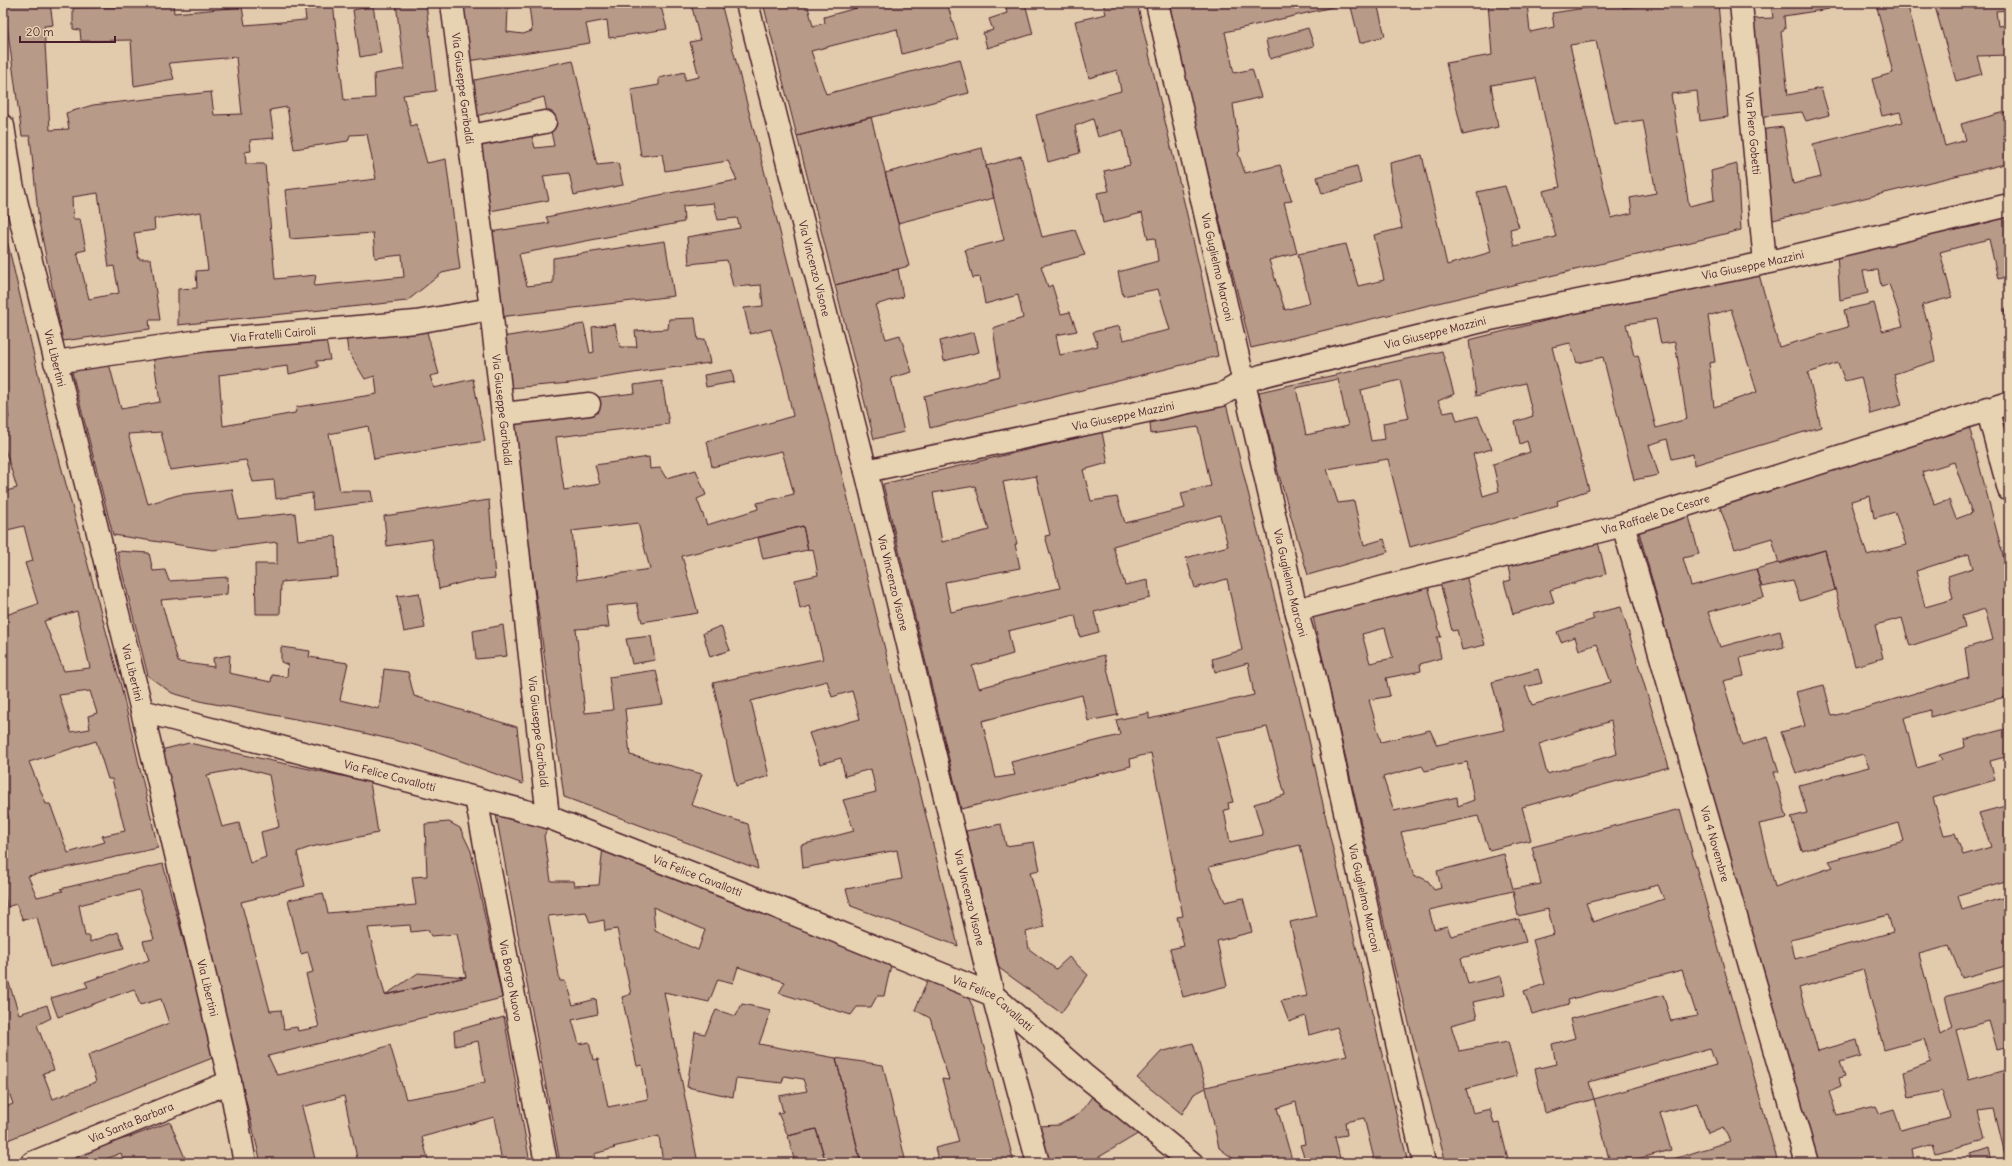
<svg xmlns="http://www.w3.org/2000/svg" width="2012" height="1166" viewBox="0 0 2012 1166" font-family="Delius,sans-serif">
<rect width="100%" height="100%" fill="#e1cbac"/>
<filter id="ink" filterUnits="userSpaceOnUse"><feTurbulence type="fractalNoise" baseFrequency=".025" numOctaves="2"/><feDisplacementMap in="SourceGraphic" scale="8" xChannelSelector="R" yChannelSelector="G"/><feConvolveMatrix kernelMatrix="1 2 1 2 8 2 1 2 1" color-interpolation-filters="sRGB"/></filter>
<g filter="url(#ink)">
<!-- building -->
<path fill="#b79a88" stroke="#4a1f2b" fill-rule="evenodd" d="M4,3H50L53,25L44,26L50,130L69,129L66,113L93,105L211,92L214,115L242,114L236,57L169,63L174,79L134,86L131,40L81,41L80,30L73,29V8L132,7L131,3H173L174,13L242,7L245,25L306,20L304,3H333L344,100L375,98L374,74L404,69L396,3H426L436,91L403,95L411,126L416,124L427,163L446,159L460,269L442,273L407,301L178,325V289L197,288L196,271L208,270L201,212L154,219L155,230L134,233L139,259H151L160,320H149L150,329L63,341L39,222L30,136H22ZM287,107L294,149L348,141L350,135L367,134L376,179L285,190L290,239L373,233L375,258L402,255L404,277L314,286L316,275L275,279L265,164H246L245,152L251,151L250,140L274,138L270,110ZM98,193L109,267L114,266L119,293L89,299L77,252L86,250L80,219H73L72,197Z
M461,3H660L667,29L609,38L607,20L586,24L590,43L468,61ZM529,5L532,31L523,34L507,32L508,8Z
M691,3H721L833,438L958,946L851,906L846,889L902,879L897,850L803,868L801,845L854,831L843,800L876,792L871,769L845,776L841,758L820,764L809,733L860,719L852,691L832,697L827,681L751,701L769,776L736,786L713,683L823,659L810,606L800,609L795,580L818,575L813,549L808,550L803,526L682,556L698,613L642,622L637,603L606,606L609,627L576,629L585,713L613,710L609,677L656,670L663,704L625,709L630,755L702,774L691,805L748,824L758,869L564,797L524,510L513,419L592,398L635,393L634,385L662,381L669,424L556,437L564,490L600,484L595,465L649,457L650,469L660,468L666,478L696,470L706,495L697,499L707,525L758,509L757,503L794,494L782,451L712,467L707,441L793,416L782,366L771,329L750,334L744,308L763,306L761,285L733,287L727,260L689,264L687,237L740,228L737,218L718,220L714,203L683,206L684,222L519,254L527,286L553,283V258L665,241L674,296L499,317L490,232L549,223L546,217L737,180L728,161L665,171L662,154L641,156L631,90L659,85V78L685,72V80L699,77L690,42L700,40ZM638,523L650,569L577,580L572,531Z
M763,3H807L813,26L825,23L824,17L874,3H949H947L958,39L902,54L897,29L811,51L826,94L960,59L969,93L797,136Z
M1005,3H1025L1033,34L987,48L983,33L993,30L989,19L1007,13Z
M1103,3H1137L1202,278L1218,356L930,428L924,396L1000,376L993,328L1023,318L1018,295L985,304L980,277L973,278L965,250L1004,240L986,166L1021,156L1042,237L1075,230L1085,255L1041,266L1048,287L1052,285L1061,314L1070,312L1077,331L1056,335L1060,355L1098,346L1093,332L1119,326L1123,340L1170,330L1158,289L1123,296L1118,272L1158,261L1155,238L1148,239L1142,213L1103,223L1097,193L1109,191L1104,171L1130,165L1123,130L1098,137L1093,119L1075,126L1080,153L1048,162L1036,115L1121,91L1117,70L1089,78L1075,21L1106,14Z
M1169,3H1377L1385,36L1360,43L1350,3L1225,32L1234,73L1252,69L1261,97L1233,104L1240,151L1238,153L1245,173L1280,165L1292,201L1284,202L1297,253L1269,260L1285,310L1310,303L1298,254L1346,244L1358,286L1384,280L1374,235L1402,228L1392,184L1390,163L1422,155L1447,265L1491,252L1477,192L1505,186L1519,227L1510,229L1514,246L1556,237L1543,191L1560,187L1536,78L1491,85L1498,127L1463,135L1446,63L1492,55L1488,3H1527L1530,32L1554,27L1552,13L1619,3H1624L1623,8L1660,3H1718L1728,117L1700,121L1697,91L1671,94L1689,206L1714,200L1711,171L1737,164L1741,230L1251,348L1193,112ZM1596,41L1615,124L1643,120L1656,193L1630,198L1632,213L1611,218L1570,45Z
M1771,3H1828L1829,9L1784,16L1785,29L1781,32L1788,95L1821,88L1829,115L1806,121L1802,112L1757,117L1751,19L1773,18Z
M1876,3H1907L1945,146L1966,140L1961,124L2009,111V163L1769,221L1759,130L1783,127L1793,184L1821,177L1813,144L1903,122L1900,112L1882,116L1872,79L1893,73Z
M1934,3H2009V10L1996,11L1998,26L2009,25V55L1977,56L1982,74L1956,81Z
M373,6L381,53L360,57L353,10Z
M1308,28L1314,46L1270,59L1266,40Z
M573,60L597,165L618,163L623,185L574,195L569,173L543,176L549,200L490,211L478,141L531,132L535,148L554,146L544,97L477,116L470,81Z
M871,117L909,266L835,285L797,136Z
M982,148L994,198L898,223L885,173Z
M1357,166L1361,183L1322,194L1317,177Z
M2009,216V276L1998,279L1989,239L1940,252L1952,297L1922,305L1933,339L1931,341L1935,361L1894,374L1902,405L1870,414L1861,377L1845,381L1838,363L1808,373L1821,427L1694,465L1693,454L1672,459L1667,439L1649,445L1659,475L1634,480L1603,357L1577,363L1570,343L1552,347L1589,490L1557,501L1558,505L1410,547L1388,459L1327,469L1338,503L1354,501L1364,545L1384,539L1388,552L1308,575L1276,465L1259,392L1442,351L1454,394L1438,401L1444,413L1454,411L1457,421L1478,416L1492,449L1473,454L1483,496L1499,491L1493,464L1530,452L1527,441L1520,444L1515,422L1533,416L1525,383L1476,396L1469,340L1624,301L1758,271L1779,347L1848,327L1844,310L1874,303L1882,331L1903,326L1889,284L1881,286L1878,270L1863,271L1868,293L1840,300L1837,254L1976,226ZM1731,309L1757,392L1714,407L1709,363L1715,362L1708,316ZM1656,319L1661,344L1675,342L1687,419L1656,428L1638,355L1634,356L1626,324ZM1338,379L1348,426L1306,435L1296,388ZM1400,380L1409,418L1383,423L1385,439L1371,441L1361,390Z
M3,223L52,433L121,686L158,848L28,876L37,897L63,891L60,889L163,864L215,1057L76,1112L3,1142V1108L13,1104L3,1075V965L19,1014L47,1005L51,1018L37,1025L54,1070L43,1073L53,1099L96,1082L88,1055L169,1023L161,999L140,1005L134,989L58,1017L51,998L88,987L85,982L149,960L143,941L154,939L139,890L79,905L85,936H90V942L118,932L124,948L50,967L37,917L23,920L16,904L7,907L3,886V819L9,818L3,801V635L5,634L3,631V616L38,604L25,563L33,561L24,526L3,531V492L17,488L3,443V418H9L3,378ZM77,611L90,668L64,671L44,621ZM90,691L97,713L88,716L90,729L71,732L59,695ZM96,741L108,779H112L125,831L102,836L105,842L68,853L50,804H46L29,762Z
M898,269L903,297L875,305L886,339L900,335L912,372L891,378L904,432L874,439L835,285Z
M2009,308V330L2004,309Z
M695,318L698,340L705,339L710,363L646,371L571,383L510,388L502,337L584,324L590,353L594,352L592,327L615,324L620,347H637L635,331L668,329L669,319Z
M424,322L439,374L430,376L434,388L473,379L485,441L374,459L368,426L329,434L340,491H371L373,502L313,510L312,493L276,499L274,480L253,482L246,460L170,470L161,432L128,434L148,504L178,495L232,489L238,519L295,513L298,540L336,536L338,577L281,582L280,614H256L255,564H277V542L213,550L113,535L70,364L107,356L121,409L160,402L152,348L324,331L330,360L316,361L319,367L289,374L288,366L219,375L223,426L295,413L297,407L377,394L375,376L365,379L348,351L345,329Z
M974,332L979,352L944,361L940,341Z
M732,370L734,382L706,387L704,375Z
M1226,404L1304,716L1330,837L1408,1163H1375L1364,1118L1345,1122L1347,1135L1335,1137L1341,1163H1306L1300,1145L1305,1144L1296,1102L1277,1108L1293,1163H1239L1219,1148L1206,1088L1194,1094L1182,1114L1137,1078L1161,1052L1193,1043L1206,1087L1347,1055L1337,1027L1309,1035L1305,1016L1289,1022L1281,1001L1307,996L1290,922L1317,916L1300,845L1209,867L1225,902L1243,898L1252,932L1217,941L1227,986L1183,997L1170,949L1184,946L1177,917L1183,916L1151,753L1130,759L1131,766L961,809L883,484L1102,432L1108,463L1083,470L1091,501L1117,497L1125,523L1185,508L1181,493L1211,486L1198,427L1151,434L1150,423ZM1036,476L1050,535L1045,536L1060,588L951,612L945,582L1020,568L1015,544H1017L1003,482ZM975,486L989,530L942,542L933,493ZM1220,515L1228,546L1186,558L1195,588L1227,579L1242,650L1212,659L1215,672L1248,663L1254,695L1149,719V713L1116,720L1120,735L1011,762L1015,775L996,778L982,721L1082,695L1088,721L1118,715L1104,655L979,688L972,666L1013,654L1008,631L1075,615L1080,637L1099,632L1094,612L1150,598L1148,580L1125,585L1113,546ZM1267,727L1285,795L1254,804L1263,835L1230,842L1224,810L1229,809L1228,803L1233,802L1216,737Z
M2009,415V452L1999,418Z
M1969,426L2009,578V714L2005,697L1930,717V710L1904,718L1917,768L1942,760L1939,755L1965,747L1964,740L2009,728V756L1990,761L1995,780L1933,798L1944,835L1955,833L1963,855L1991,847L1979,813L2009,805V880L1958,895L1962,910L2009,896V965L1962,978L1949,946L1919,954L1940,1034L1953,1027L1945,997L2009,979V1046L1997,1049L1989,1021L1956,1030L1969,1080L2009,1069V1163H2007L1994,1109L1978,1111L1985,1140L1936,1153L1933,1144L1912,1150L1914,1161L1908,1163H1815L1722,835L1636,521L1687,509L1699,554L1683,558L1691,586L1756,569L1764,597L1708,612L1720,647L1780,631L1784,647L1740,658L1744,676L1723,681L1742,745L1768,737L1779,772H1774L1787,818L1759,824L1775,887L1833,867L1829,861L1904,841L1899,823L1802,851L1791,817L1807,813L1799,785L1869,767L1863,754L1796,773L1781,732L1805,726L1796,692L1824,685L1832,716L1865,708L1969,677L1965,648L1993,640L1985,609L1962,616L1965,628L1910,646L1902,618L1875,625L1883,658L1855,666L1825,550L1779,564L1772,538L1735,549L1717,499ZM1954,462L1972,513L1956,519L1949,500L1935,505L1922,472ZM1870,496L1874,518L1895,512L1906,545L1867,555L1851,501ZM1969,554L1973,568L1948,576L1953,599L1925,607L1916,571ZM1888,915L1893,932L1795,959L1791,940ZM1863,969L1884,1050L1924,1039L1931,1062L1904,1072L1909,1098L1942,1091L1950,1117L1901,1130L1894,1110L1880,1114L1876,1106L1837,1115L1829,1092L1841,1087L1839,1078L1845,1076L1840,1062L1861,1056L1857,1040L1818,1051L1799,988Z
M489,500L495,578L467,581L439,589L432,539L387,546L384,516Z
M803,526L808,550L763,559L758,538Z
M1597,538L1606,574L1550,590L1554,602L1513,614L1504,582L1511,580L1507,563Z
M1825,550L1835,590L1800,601L1793,581L1762,587L1756,569Z
M117,551L149,553L153,571L165,570L169,581L228,577L227,594L161,600L178,662L214,667L213,658L230,655L229,673L271,682L272,675L287,677L288,665L281,662V647L310,651L309,657L348,663L340,700L379,709L384,669L408,672L414,696L517,727L523,784L419,746L338,727L204,702L172,693L148,676Z
M1465,572L1485,645L1462,650L1457,630L1452,631L1439,578Z
M1427,581L1441,637H1437L1441,658L1420,664L1421,671L1386,678L1390,696L1369,700L1381,742L1430,730L1437,745L1504,730L1492,682L1538,669L1542,683L1525,687L1532,705L1611,682L1597,644L1579,650L1575,637L1561,642L1557,632L1594,619L1591,614L1621,607L1669,767L1522,807L1531,840L1489,850L1478,816L1401,832L1414,877H1420L1428,881L1434,890L1441,888L1437,871L1504,854L1513,889L1541,884L1532,847L1680,809L1778,1163H1661L1730,1141L1723,1127L1708,1133L1697,1103L1660,1113L1671,1150L1621,1163H1610L1594,1099L1545,1113L1535,1069L1556,1064L1552,1044L1575,1038L1570,1019L1663,995L1671,1021L1697,1016L1682,970L1568,1000L1569,1004L1532,1014L1524,991L1545,984L1533,940L1554,934L1548,909L1518,916L1513,891L1429,910L1434,929L1447,926L1451,936L1519,919L1526,942L1461,958L1468,984L1501,976L1505,995L1473,1002L1477,1018L1451,1025L1459,1051L1508,1042L1517,1076L1466,1089L1473,1113L1490,1109L1494,1124L1499,1123L1509,1163H1446L1395,970L1312,613ZM1385,628L1393,658L1370,663L1362,634ZM1611,721L1617,754L1547,774L1539,744ZM1467,762L1474,800L1458,806L1457,797L1394,811L1383,777L1422,766L1425,771ZM1658,885L1664,899L1593,922L1586,903ZM1710,1048L1716,1065L1594,1099L1589,1082Z
M419,593L425,628L404,632L397,596Z
M503,625L507,656L476,659L473,631Z
M721,626L730,650L710,657L703,633Z
M651,636L655,660L632,664L626,639Z
M189,743L370,782L378,833L311,847L297,852L305,886L241,902L270,1011L281,1010L284,1029L297,1027L298,1031L319,1027L306,974L313,972L308,952L301,954L288,900L323,893L328,913L416,905L412,877L427,876L425,824L449,822L460,828L471,851L502,998L268,1056L277,1075L361,1055L390,1045L406,1099L456,1090L485,1082L478,1041L455,1046L454,1031L504,1017L530,1163H495L502,1162L494,1117L422,1137L429,1163H358L344,1096L302,1107L316,1163H261L161,750ZM242,768L269,775L279,827L261,832L266,857L250,863L239,823L222,827L207,775ZM410,925L411,932L428,930L431,936L457,934L466,977L385,995L368,928Z
M495,809L548,827L544,836L551,881H573L574,886L599,885L603,846L892,961L884,996H877L871,1007H857L851,1015L779,993L785,982L738,967L733,983L718,979L709,1002L664,992L698,1163H663L659,1136L613,1147L615,1148L594,1154L596,1163H560ZM653,907L705,930L698,950L655,931ZM586,912L590,923L604,920L605,931L617,929L631,994L622,997L637,1066L642,1065L648,1099L608,1107L598,1059L593,1060L589,1042L579,1044L572,1020L598,1014L596,999L573,1005L565,981H560L548,916Z
M1001,824L1006,846L1034,842L1040,870L1030,872L1044,927L1026,932L1029,949L1056,969L1069,957L1088,975L1061,1013L999,968L966,831Z
M418,973L466,977L385,995Z
M930,975L948,983L968,997L974,1009L1014,1163H939L935,1148L959,1142L942,1079L949,1080L930,1018L915,1010Z
M742,1004L771,1010L759,1044L836,1058L861,1163H826L816,1129L788,1136L778,1113L783,1112L779,1096L807,1091L803,1079L784,1076L782,1083L736,1078L733,1097L687,1087L695,1032L705,1034L716,1010L736,1016Z
M836,1058L883,1065L906,1163H861Z
M1094,1094L1141,1132L1089,1163H1047L1038,1126L1059,1125L1079,1114Z
M170,1122L187,1163H124L121,1153L101,1161V1163H57L55,1159L133,1136Z
M816,1129L826,1163H795L788,1136Z
M1989,1149L1992,1163H1971V1155Z"/>
<g fill="none" stroke-linecap="round" stroke-linejoin="round">
<defs>
<g id="minor">
<path id="s1" d="M452,3L491,309L548,817"/>
<path id="s2" d="M747,3L866,471L993,995L1038,1163"/>
<path id="s3" d="M1157,3L1296,610L1313,669L1424,1163"/>
<path id="s4" d="M1741,3L1765,263"/>
<path id="s5" d="M3,126L12,184L142,711L230,1082L245,1163"/>
<path d="M470,136L545,122"/>
<path id="s6" d="M55,362L207,340L416,322L491,309"/>
<path d="M1987,408L2009,490"/>
<path d="M503,414L589,404"/>
<path id="s7" d="M866,471L1221,395L1243,382L1261,376L1490,319L1765,263L2009,205"/>
<path id="s8" d="M1623,525L1807,1163"/>
<path id="s9" d="M1296,610L1623,525L2009,403"/>
<path id="s10" d="M142,711L548,817L752,897L993,995L1084,1075L1192,1163"/>
<path id="s11" d="M476,798L546,1163"/>
<path id="s12" d="M32,1163L230,1082"/>
</g>
</defs>
<!-- minor casing -->
<use href="#minor" stroke="#4a1f2b" stroke-width="25"/>
<!-- minor -->
<use href="#minor" stroke="#e7d2b1" stroke-width="22"/>
</g>
</g>
<g text-anchor="middle" dominant-baseline="central" stroke-width="3" stroke-linejoin="round" paint-order="stroke">
<!-- street labels -->
<g font-size="11" fill="#4a1f2b" stroke="#e7d2b1">
<text stroke="none"><textPath href="#s1" startOffset="86">Via Giuseppe Garibaldi</textPath></text>
<text stroke="none"><textPath href="#s4" startOffset="131">Via Piero Gobetti</textPath></text>
<text stroke="none"><textPath href="#s7" startOffset="912">Via Giuseppe Mazzini</textPath></text>
<text stroke="none"><textPath href="#s3" startOffset="271">Via Guglielmo Marconi</textPath></text>
<text stroke="none"><textPath href="#s2" startOffset="274">Via Vincenzo Visone</textPath></text>
<text stroke="none"><textPath href="#s6" startOffset="220">Via Fratelli Cairoli</textPath></text>
<text stroke="none"><textPath href="#s7" startOffset="587">Via Giuseppe Mazzini</textPath></text>
<text stroke="none"><textPath href="#s5" startOffset="238">Via Libertini</textPath></text>
<text stroke="none"><textPath href="#s1" startOffset="410">Via Giuseppe Garibaldi</textPath></text>
<text stroke="none"><textPath href="#s7" startOffset="263">Via Giuseppe Mazzini</textPath></text>
<text stroke="none"><textPath href="#s9" startOffset="372">Via Raffaele De Cesare</textPath></text>
<text stroke="none"><textPath href="#s2" startOffset="598">Via Vincenzo Visone</textPath></text>
<text stroke="none"><textPath href="#s3" startOffset="595">Via Guglielmo Marconi</textPath></text>
<text stroke="none"><textPath href="#s5" startOffset="562">Via Libertini</textPath></text>
<text stroke="none"><textPath href="#s1" startOffset="734">Via Giuseppe Garibaldi</textPath></text>
<text stroke="none"><textPath href="#s10" startOffset="256">Via Felice Cavallotti</textPath></text>
<text stroke="none"><textPath href="#s8" startOffset="332">Via 4 Novembre</textPath></text>
<text stroke="none"><textPath href="#s10" startOffset="580">Via Felice Cavallotti</textPath></text>
<text stroke="none"><textPath href="#s2" startOffset="922">Via Vincenzo Visone</textPath></text>
<text stroke="none"><textPath href="#s3" startOffset="919">Via Guglielmo Marconi</textPath></text>
<text stroke="none"><textPath href="#s11" startOffset="186">Via Borgo Nuovo</textPath></text>
<text stroke="none"><textPath href="#s5" startOffset="886">Via Libertini</textPath></text>
<text stroke="none"><textPath href="#s10" startOffset="903">Via Felice Cavallotti</textPath></text>
<text stroke="none"><textPath href="#s12" startOffset="107">Via Santa Barbara</textPath></text>
</g>
</g>
<!-- margin -->
<rect width="2012" height="1166" fill="none" stroke="#e7d2b1" stroke-width="16"/>
<rect x="8" y="8" width="1996" height="1150" fill="none" stroke="#4a1f2b" stroke-width="1.5" filter="url(#ink)"/>
<!-- scale -->
<path d="M20 36v6h95v-6" fill="none" stroke="#4a1f2b" stroke-width="2"/>
<text x="26" y="36" font-size="12" fill="#4a1f2b" stroke="#e7d2b1" stroke-width="3" paint-order="stroke">20 m</text>
</svg>
